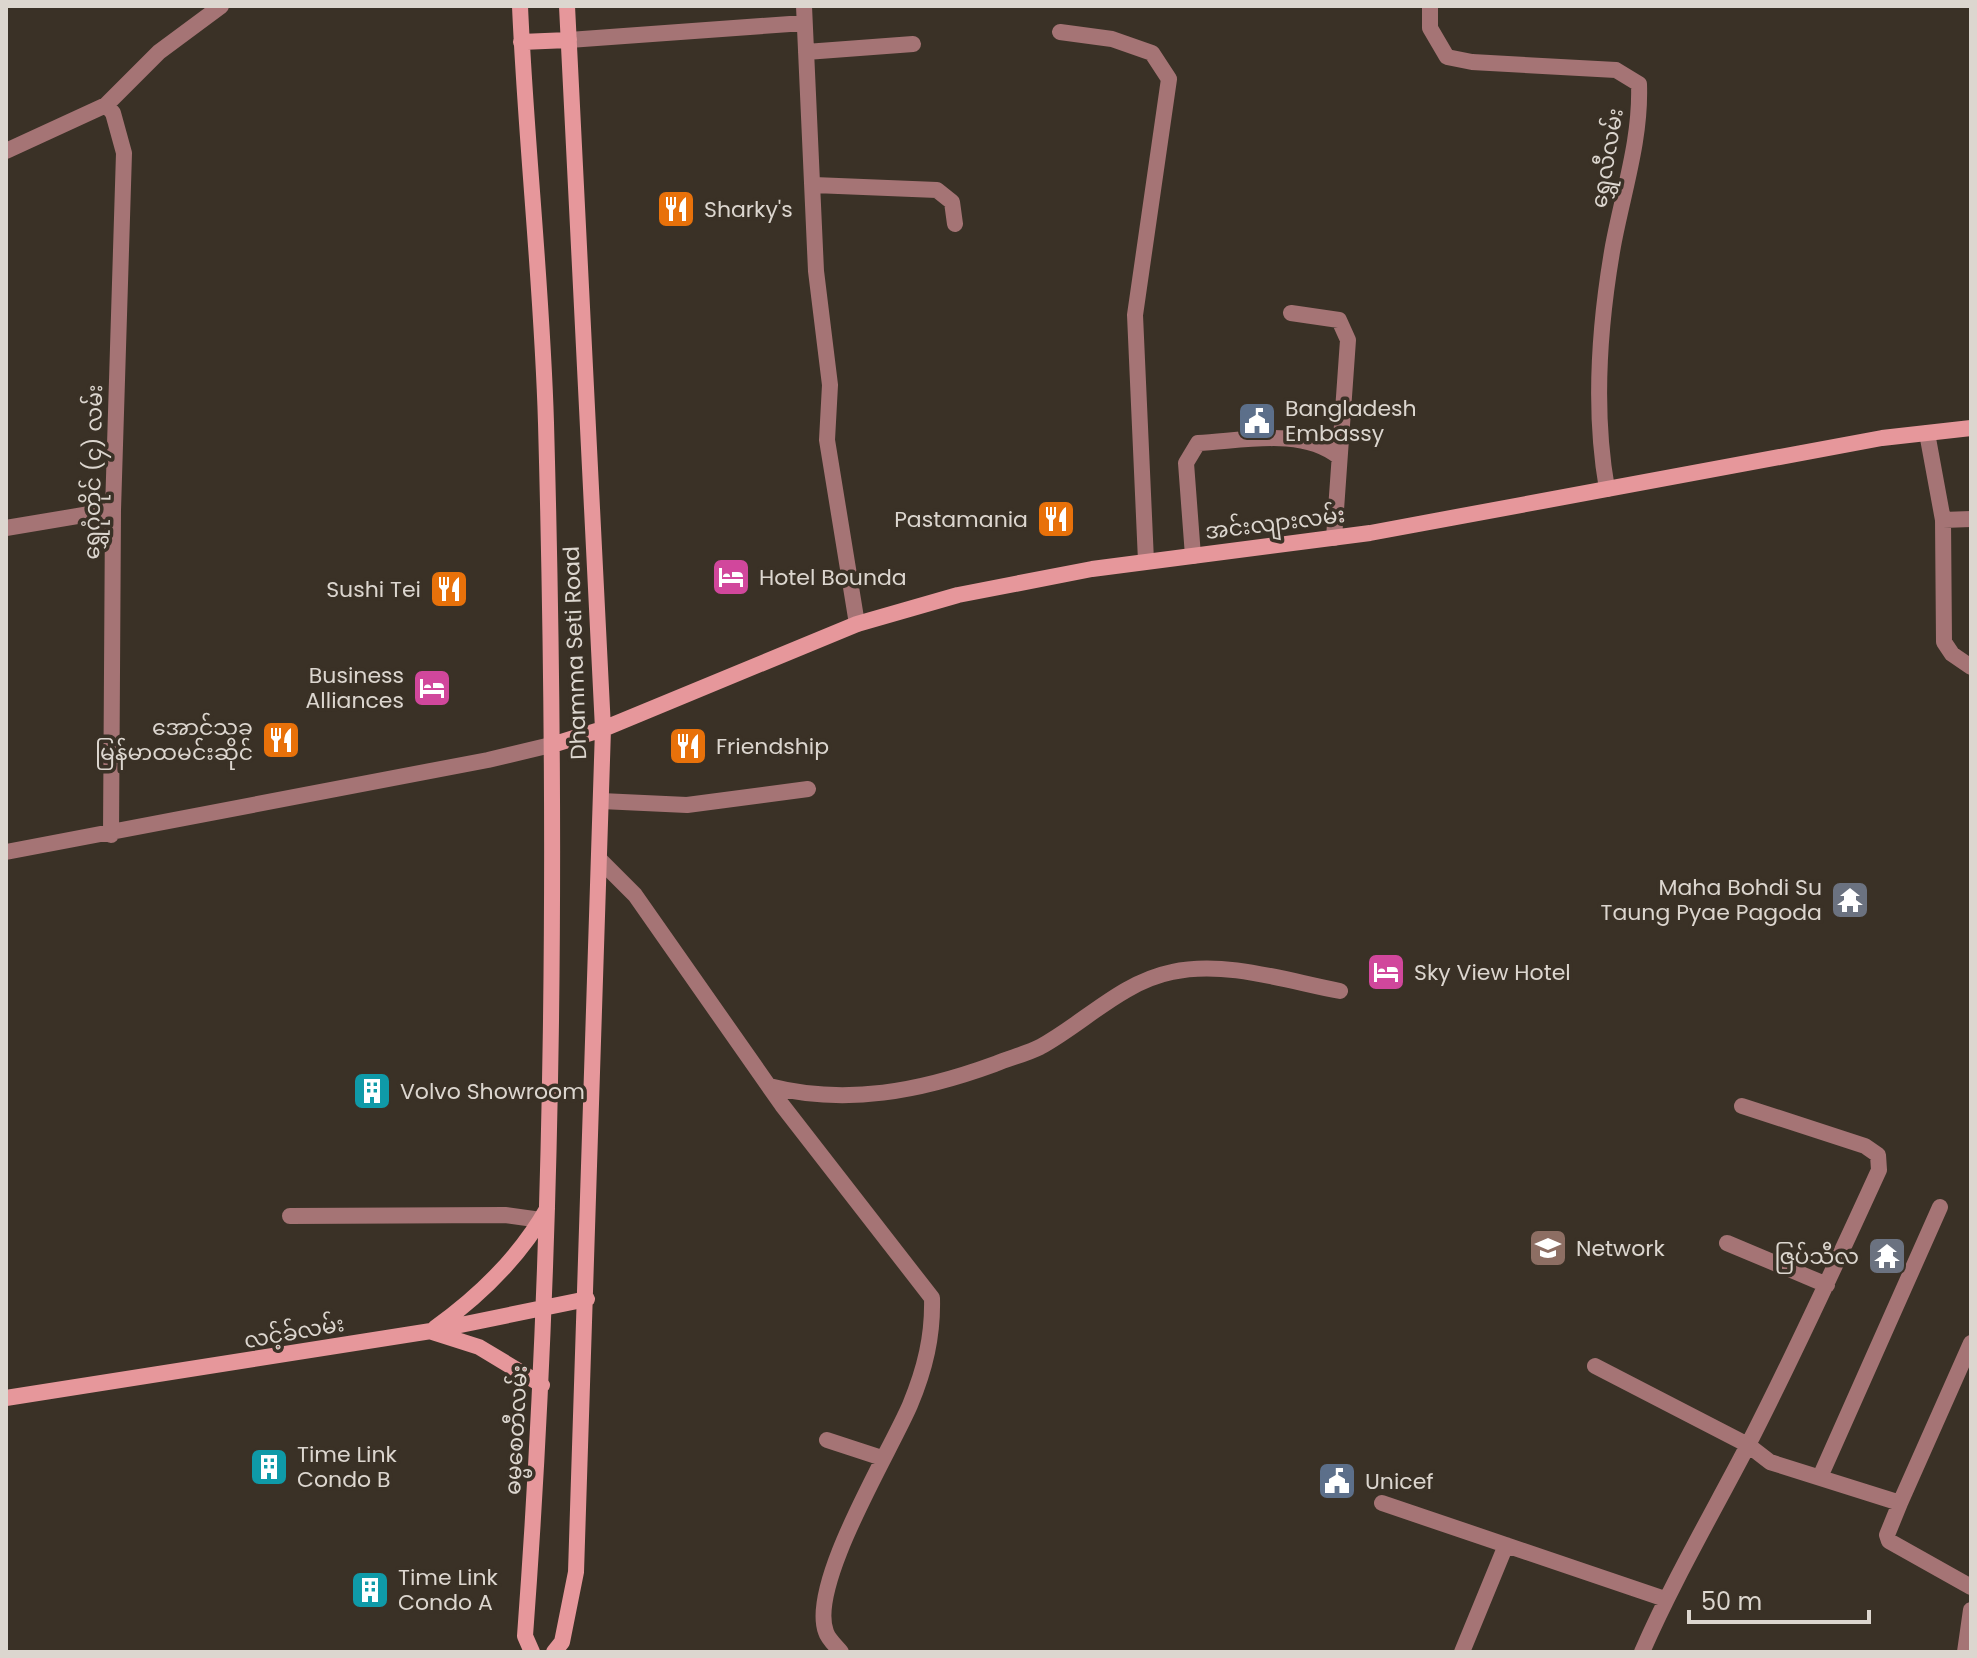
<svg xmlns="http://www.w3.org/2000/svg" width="1977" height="1658" viewBox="0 0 1977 1658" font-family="Poppins,'Noto Sans Myanmar',sans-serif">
<rect width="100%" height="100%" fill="#3a3126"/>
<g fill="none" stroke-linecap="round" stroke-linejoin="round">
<!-- street -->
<path stroke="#a57475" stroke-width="16" d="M804,6L816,271L830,385L827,440L857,624
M1430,6V28L1447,57L1472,62L1616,70L1639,84C1641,140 1623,192 1613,246C1599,326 1593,410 1607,489
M1060,32L1112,39L1152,53L1169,79L1135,315L1146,561
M569,40L804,23
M806,52L913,44
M106,105L159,52L221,6
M6,151L106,105L113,113L124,153L113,510L111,835
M814,185L937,190L952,202L955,224
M1291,313L1339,320L1348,340L1334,538
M1927,433L1943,520L1944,642L1952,654L1971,667
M1943,520L1971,519
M6,528L113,510
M1193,556L1186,463L1198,443C1243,441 1302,427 1339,457
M601,801L687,805L808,789
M6,852L488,760L555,744
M601,861L635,895L782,1105L932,1298C933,1336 925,1369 910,1405C890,1452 808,1585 826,1632C828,1639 836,1646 841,1652
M769,1086C846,1106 921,1091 995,1064C1009,1058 1026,1054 1040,1047C1084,1023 1122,982 1172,972C1225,960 1287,981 1340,991
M290,1216L505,1215L541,1220
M1727,1243L1827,1285
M1595,1366L1748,1445L1770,1462L1900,1503L1887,1535L1889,1541L1971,1587
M827,1440L882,1458
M1820,1477L1940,1207
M1382,1503L1665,1599
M1900,1503L1971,1343
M1462,1652L1506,1545
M1642,1652C1673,1581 1712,1514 1748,1445C1794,1355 1837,1262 1879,1170L1878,1155L1865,1146L1742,1106
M1965,1652L1971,1610"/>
<!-- secondary -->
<path stroke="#e6979b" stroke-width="16" d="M520,6C526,145 542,284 546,423C557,827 555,1233 525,1636L532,1652
M521,42L569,40
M555,744L603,729L857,624L958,595L1092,569L1370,533L1882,438L1971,428
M435,1328C481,1295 519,1258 547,1209
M432,1332L479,1347L542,1385
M6,1398L431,1331L587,1299
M554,1652L562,1642L576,1572L603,729L567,6"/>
</g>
<!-- icons -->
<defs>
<symbol id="restaurant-square" viewBox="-11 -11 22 22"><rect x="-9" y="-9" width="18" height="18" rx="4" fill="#e8710a" stroke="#3a3126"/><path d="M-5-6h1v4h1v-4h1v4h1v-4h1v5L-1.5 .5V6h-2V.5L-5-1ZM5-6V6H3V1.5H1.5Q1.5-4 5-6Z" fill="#fff"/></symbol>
<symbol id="civic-square" viewBox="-11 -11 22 22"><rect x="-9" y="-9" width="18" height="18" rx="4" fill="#5c6f8a" stroke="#3a3126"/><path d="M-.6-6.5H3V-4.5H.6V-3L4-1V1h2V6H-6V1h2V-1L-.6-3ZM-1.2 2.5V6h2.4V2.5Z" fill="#fff"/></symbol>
<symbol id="hotel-square" viewBox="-11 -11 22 22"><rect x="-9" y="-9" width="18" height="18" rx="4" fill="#d1479c" stroke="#3a3126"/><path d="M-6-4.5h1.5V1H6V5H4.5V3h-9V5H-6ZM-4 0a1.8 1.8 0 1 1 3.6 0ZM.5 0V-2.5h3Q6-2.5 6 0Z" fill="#fff"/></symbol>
<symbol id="temple-square" viewBox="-11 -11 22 22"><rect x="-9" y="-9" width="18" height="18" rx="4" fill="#6b7280" stroke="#3a3126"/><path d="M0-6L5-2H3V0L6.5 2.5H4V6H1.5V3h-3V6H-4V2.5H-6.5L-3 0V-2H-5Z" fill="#fff"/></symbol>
<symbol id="building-square" viewBox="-11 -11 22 22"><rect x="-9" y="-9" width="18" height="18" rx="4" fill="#0f9aa8" stroke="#3a3126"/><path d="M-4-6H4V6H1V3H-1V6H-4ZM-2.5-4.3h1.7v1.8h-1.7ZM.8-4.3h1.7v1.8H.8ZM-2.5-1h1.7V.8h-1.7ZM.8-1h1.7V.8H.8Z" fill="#fff"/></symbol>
<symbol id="school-square" viewBox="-11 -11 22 22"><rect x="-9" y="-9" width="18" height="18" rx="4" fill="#8d6e63" stroke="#3a3126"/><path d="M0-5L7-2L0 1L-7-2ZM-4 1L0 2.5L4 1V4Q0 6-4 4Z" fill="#fff"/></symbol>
</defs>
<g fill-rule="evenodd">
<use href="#restaurant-square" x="654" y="187" width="44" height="44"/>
<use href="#civic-square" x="1235" y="399" width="44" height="44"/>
<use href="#restaurant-square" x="1034" y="497" width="44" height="44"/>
<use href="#hotel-square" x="709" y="555" width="44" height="44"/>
<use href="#restaurant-square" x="427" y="567" width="44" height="44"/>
<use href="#hotel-square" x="410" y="666" width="44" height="44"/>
<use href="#restaurant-square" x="259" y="718" width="44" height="44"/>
<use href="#restaurant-square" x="666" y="724" width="44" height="44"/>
<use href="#temple-square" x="1828" y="878" width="44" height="44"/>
<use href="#hotel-square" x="1364" y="950" width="44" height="44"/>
<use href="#building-square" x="350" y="1069" width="44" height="44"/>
<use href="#school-square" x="1526" y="1226" width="44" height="44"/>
<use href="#temple-square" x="1865" y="1234" width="44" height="44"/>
<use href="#building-square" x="247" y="1445" width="44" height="44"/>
<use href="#civic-square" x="1315" y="1459" width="44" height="44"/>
<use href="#building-square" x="348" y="1568" width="44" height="44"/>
</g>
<g text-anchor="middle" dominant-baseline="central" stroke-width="7" stroke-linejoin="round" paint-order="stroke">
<!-- street labels -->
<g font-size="22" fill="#dcd6cf" stroke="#3a3126">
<text transform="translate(1607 158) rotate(-80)">ရွှေလီလမ်း</text>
<text transform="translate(93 472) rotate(-89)">ရွှေဂုံတိုင် (၄) လမ်း</text>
<text transform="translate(1275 523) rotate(-7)">အင်းလျားလမ်း</text>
<text transform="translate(575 653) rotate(-92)">Dhamma Seti Road</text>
<text transform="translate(294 1332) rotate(-10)">လင့်ခ်လမ်း</text>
<text transform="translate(516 1430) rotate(-87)">ဓမ္မစေတီလမ်း</text>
</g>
<!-- poi labels -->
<g font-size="22" fill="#dcd6cf" stroke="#3a3126" text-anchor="start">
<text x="704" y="209">Sharky's</text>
<text x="1285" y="408">Bangladesh<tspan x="1285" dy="25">Embassy</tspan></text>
<text x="1028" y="519" text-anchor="end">Pastamania</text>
<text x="759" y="577">Hotel Bounda</text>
<text x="421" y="589" text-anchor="end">Sushi Tei</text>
<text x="404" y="675" text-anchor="end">Business<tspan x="404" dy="25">Alliances</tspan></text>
<text x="253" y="727" text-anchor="end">အောင်သုခ<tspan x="253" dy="25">မြန်မာထမင်းဆိုင်</tspan></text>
<text x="716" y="746">Friendship</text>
<text x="1822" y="887" text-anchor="end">Maha Bohdi Su<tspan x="1822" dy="25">Taung Pyae Pagoda</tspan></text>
<text x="1414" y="972">Sky View Hotel</text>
<text x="400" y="1091">Volvo Showroom</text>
<text x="1576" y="1248">Network</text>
<text x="1859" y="1256" text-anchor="end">ဇြပ်သီလ</text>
<text x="297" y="1454">Time Link<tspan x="297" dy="25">Condo B</tspan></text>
<text x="1365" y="1481">Unicef</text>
<text x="398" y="1577">Time Link<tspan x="398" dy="25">Condo A</tspan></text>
</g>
</g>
<!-- border -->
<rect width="1977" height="1658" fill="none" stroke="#dcd6cf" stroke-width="16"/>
<!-- scale -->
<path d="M1689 1610v12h180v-12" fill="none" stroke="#dcd6cf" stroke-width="4"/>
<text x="1701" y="1610" font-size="24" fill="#dcd6cf" stroke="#3a3126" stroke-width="6" paint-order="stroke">50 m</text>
</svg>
